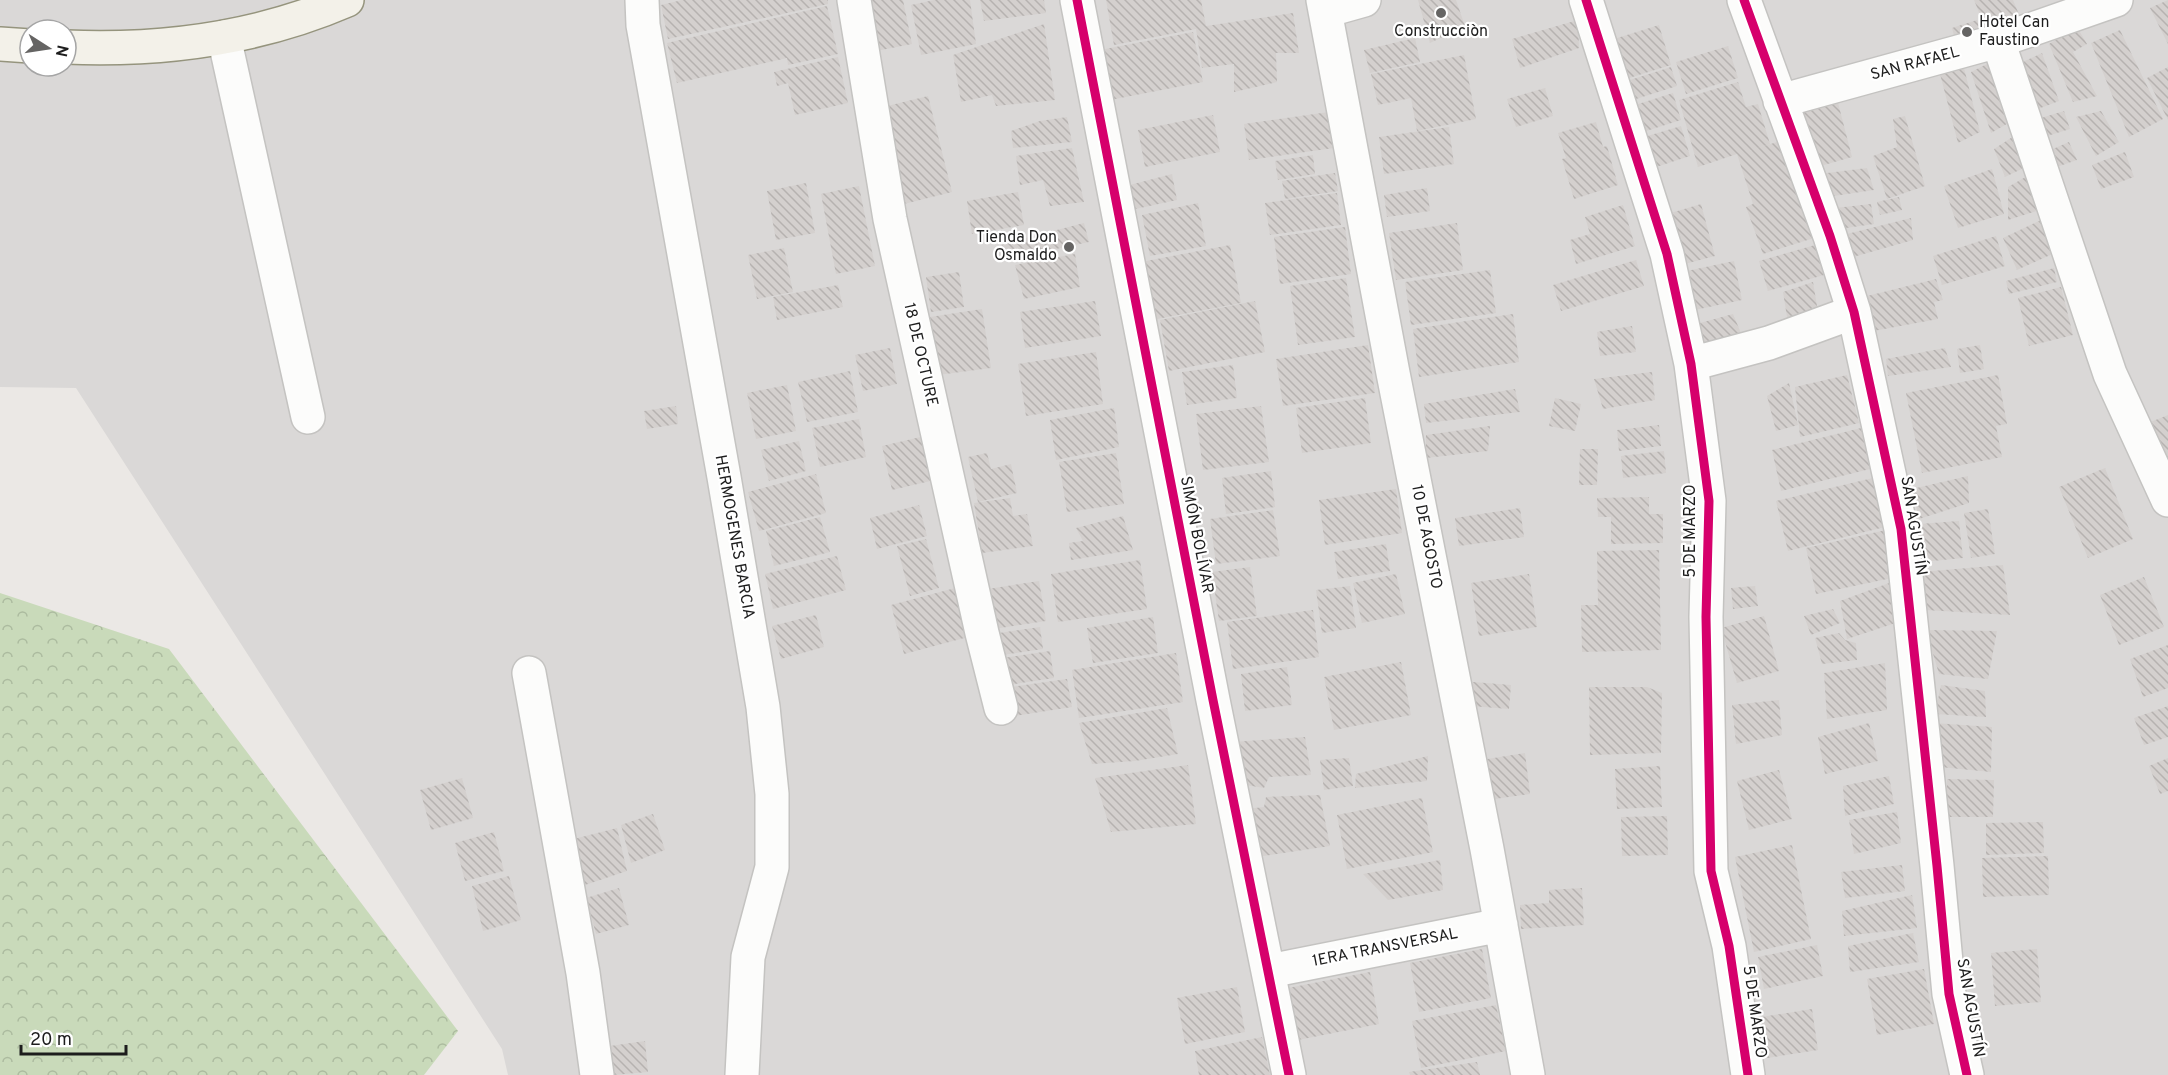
<svg xmlns="http://www.w3.org/2000/svg" width="2168" height="1075" viewBox="0 0 2168 1075" font-family="Overpass,sans-serif">
<defs>
<pattern id="forest-crowns" width="20" height="18" patternUnits="userSpaceOnUse" patternTransform="scale(1.5)"><rect width="20" height="18" fill="#c9daba"/><path d="M2 6a3 3 0 1 1 6 0M12 15a3 3 0 1 1 6 0" fill="none" stroke="#acbb9f"/></pattern>
<pattern id="building-back-hatch" width="6" height="6" patternUnits="userSpaceOnUse" patternTransform="scale(1.5)"><rect width="6" height="6" fill="#d4d0ce"/><path d="M-1 5l2 2M0 0l6 6M5-1l2 2" fill="none" stroke="#b6b2b0"/></pattern>
</defs>
<rect width="100%" height="100%" fill="#ebe8e5"/>
<!-- residential -->
<path fill="#dad8d7" fill-rule="evenodd" d="M0,0H2168V1075H508L502,1049L76,388L0,387ZM30,30H66V66H30Z"/>
<!-- forest -->
<path fill="url(#forest-crowns)" d="M0,593L169,649L458,1031L424,1075H0Z"/>
<!-- building -->
<path fill="url(#building-back-hatch)" d="M682,0H828V4L668,39L661,5Z
M855,0H903L912,44L861,54Z
M934,0H970L976,44L921,55L911,5Z
M980,0H1044L1046,13L984,21Z
M1106,0H1201L1206,26L1293,13L1299,53H1276L1277,82L1234,92V64L1202,68L1196,29L1114,45Z
M1418,0H1456L1465,26L1430,43Z
M1974,0H2013L2020,17L1987,32Z
M2168,0V44L2150,8Z
M827,6L838,54L788,65L787,58L677,83L667,43Z
M1578,20L1579,48L1520,68L1512,39Z
M1977,20L1982,35L1957,47L1952,28Z
M1044,24L1055,100L996,106L992,95L961,102L953,55Z
M1659,25L1671,65L1626,79L1614,39Z
M2077,27L2087,44L2073,52L2097,96L2073,102L2049,44Z
M2120,30L2163,119L2129,137L2091,43Z
M1193,32L1203,82L1110,100L1100,50Z
M1415,38L1420,62L1370,73L1364,50Z
M1728,46L1738,78L1686,94L1676,62Z
M2042,53L2059,101L2027,113L2012,67Z
M1464,55L1476,119L1417,131L1411,98L1378,105L1371,74Z
M838,57L848,103L795,115L788,83L777,86L774,72Z
M1997,59L2012,121L1991,133L1971,72Z
M1963,64L1980,132L1958,143L1940,74Z
M1671,67L1677,86L1633,100L1627,81Z
M2168,67V120L2147,78Z
M1738,82L1746,107L1758,104L1770,144L1749,151L1780,141L1795,191L1799,190L1814,238L1763,254L1746,207L1753,204L1737,154L1698,167L1679,100Z
M1545,88L1553,116L1516,127L1507,99Z
M1673,93L1681,120L1640,133L1632,106Z
M1836,95L1852,157L1810,169L1794,107Z
M928,96L952,192L900,205L875,109Z
M2064,111L2070,129L2034,140L2028,122Z
M2101,111L2119,142L2096,156L2076,117Z
M1329,112L1334,148L1249,160L1244,124Z
M1213,115L1220,152L1145,167L1138,130Z
M1905,116L1925,186L1887,199L1873,156L1897,147L1893,119Z
M1067,117L1072,142L1013,148L1011,131L1040,121Z
M1596,122L1603,147L1607,146L1618,185L1574,199L1562,159L1566,158L1558,133Z
M1681,126L1690,156L1644,171L1634,140Z
M1449,127L1454,164L1384,174L1379,137Z
M2017,134L2030,165L2005,177L1994,149Z
M2069,142L2077,160L2048,170L2046,152Z
M1072,148L1084,202L1050,206L1043,180L1020,185L1016,156Z
M2125,152L2134,177L2101,189L2092,165Z
M1313,155L1315,174L1278,180L1275,161Z
M1867,168L1874,190L1827,197L1819,174Z
M1992,169L2004,214L1958,228L1944,186Z
M1335,173L1338,191L1285,199L1282,181Z
M1172,174L1177,200L1131,210L1126,186Z
M2029,175L2046,208L2008,220V187Z
M806,183L815,233L776,240L767,191Z
M859,186L875,266L836,274L821,194Z
M1427,188L1430,211L1387,217L1384,195Z
M1018,192L1024,225L972,234L967,201Z
M1337,193L1341,225L1270,235L1265,203Z
M1899,197L1902,210L1880,215L1877,202Z
M1198,203L1206,246L1150,256L1142,215Z
M1701,204L1715,256L1677,266L1664,215Z
M1871,204L1874,224L1832,230L1826,209Z
M1623,205L1635,246L1576,264L1570,240L1590,234L1585,217Z
M1911,218L1913,240L1846,259L1839,236Z
M2041,220L2057,252L2017,270L2003,238Z
M1084,223L1089,242L1004,260L1002,244Z
M1457,223L1463,270L1396,280L1389,233Z
M1345,227L1351,274L1280,284L1274,237Z
M1996,236L2005,266L1942,285L1933,256Z
M1230,245L1241,303L1152,320L1141,262Z
M1815,245L1824,275L1768,291L1759,261Z
M784,248L793,292L757,299L748,255Z
M1075,254L1080,287L1024,299L1015,265Z
M1636,260L1644,286L1561,311L1553,285Z
M1734,261L1742,300L1690,311L1682,272Z
M2054,268L2057,282L2009,294L2006,281Z
M1490,270L1496,313L1411,325L1405,282Z
M959,272L964,307L931,312L926,277Z
M1346,278L1355,337L1298,345L1290,286Z
M1936,279L1943,300L1934,302L1938,319L1868,332L1859,298Z
M1813,282L1818,312L1788,323L1783,292Z
M838,285L843,307L777,320L773,297Z
M2061,287L2073,335L2029,346L2018,298Z
M1095,301L1101,336L1025,348L1020,312Z
M1255,301L1265,352L1169,371L1160,320Z
M982,309L991,368L938,375L930,317Z
M1513,314L1519,362L1419,377L1413,329Z
M1733,314L1743,338L1701,351L1700,323Z
M1632,326L1636,352L1600,356L1597,332Z
M1368,345L1375,393L1283,406L1276,359Z
M1980,345L1984,369L1960,373L1957,349Z
M890,348L897,384L863,391L855,355Z
M1945,348L1951,367L1888,376L1886,359Z
M1096,352L1103,404L1026,416L1018,364Z
M1233,365L1237,398L1187,405L1182,372Z
M850,371L858,412L807,422L798,382Z
M1652,372L1655,400L1603,409L1594,379Z
M1847,375L1859,423L1800,437L1795,387Z
M1998,375L2007,424L1996,426L2002,457L1922,473L1906,393Z
M1789,383L1798,425L1776,431L1767,396Z
M787,385L796,431L756,439L747,393Z
M1515,389L1520,412L1426,423L1424,404Z
M1365,398L1371,443L1302,453L1296,408Z
M1555,398L1581,404L1575,431L1549,426Z
M676,406L678,424L647,429L644,411Z
M1261,406L1269,462L1203,470L1196,414Z
M1114,408L1119,447L1056,460L1050,420Z
M2168,415V472L2143,425Z
M859,419L866,457L820,467L812,428Z
M1659,425L1661,446L1619,451L1617,430Z
M1490,426L1488,451L1426,458V435Z
M1861,428L1870,469L1781,491L1772,450Z
M929,435L939,479L892,490L882,446Z
M799,441L806,471L769,481L761,450Z
M1580,449H1598L1597,485H1579Z
M1664,451L1666,473L1623,478L1621,456Z
M987,453L991,469L1011,464L1017,493L978,502L968,457Z
M1116,453L1124,504L1067,512L1059,462Z
M2105,468L2133,539L2088,558L2059,487Z
M1271,471L1275,507L1226,514L1222,478Z
M816,474L826,513L759,531L748,492Z
M1968,476L1969,503L1919,519L1912,489Z
M1877,477L1889,526L1788,551L1776,501Z
M1396,489L1402,533L1325,545L1319,500Z
M1649,497V514H1663V543L1611,544V517H1598L1597,498Z
M1010,498L1013,516L1027,514L1033,546L982,553L974,503Z
M919,505L927,536L877,549L870,518Z
M1520,508L1524,537L1459,546L1455,518Z
M1988,509L1995,554L1971,558L1964,513Z
M1273,510L1280,556L1216,564L1210,519Z
M1123,516L1133,550L1071,560L1069,543L1083,541L1076,528Z
M820,517L830,552L774,566L766,531Z
M1959,521L1963,558L1922,562L1919,524Z
M1895,528L1906,575L1816,594L1806,548Z
M926,539L939,588L910,596L897,546Z
M1386,544L1390,571L1338,579L1334,552Z
M1659,550L1661,650L1582,652L1581,605H1598L1597,551Z
M837,556L846,590L773,609L765,574Z
M1140,560L1147,609L1058,622L1051,574Z
M2003,565L2010,615L1925,610L1921,572Z
M1250,567L1257,616L1219,621L1212,572Z
M1396,574L1405,614L1362,623L1353,583Z
M1529,574L1537,627L1479,636L1471,583Z
M2144,577L2164,627L2119,645L2100,595Z
M1900,579L1911,618L1847,639L1840,601Z
M1039,581L1046,621L994,629L988,589Z
M1350,586L1356,628L1322,633L1316,590Z
M1755,586L1758,606L1733,609L1731,588Z
M959,587L972,636L904,654L891,605Z
M1833,609L1840,623L1811,635L1804,616Z
M1313,610L1319,657L1233,669L1227,622Z
M816,615L824,647L781,659L772,626Z
M1764,616L1779,671L1737,683L1721,628Z
M1153,617L1158,653L1093,663L1087,628Z
M1040,627L1043,649L1002,655L999,633Z
M1926,630L1997,631L1988,679L1939,674Z
M1839,633L1845,640L1856,643L1857,660L1822,664L1815,638Z
M2168,645V688L2143,697L2130,659Z
M1050,651L1054,678L1008,685L1003,658Z
M1176,653L1183,702L1079,718L1072,670Z
M1401,662L1411,715L1334,730L1324,677Z
M1885,663L1887,710L1827,719L1824,673Z
M1287,667L1292,705L1245,711L1241,674Z
M1067,679L1072,707L1015,716L1011,687Z
M1473,682L1511,685L1509,709L1471,706Z
M1941,685L1985,691L1986,717L1935,714Z
M1589,687H1647L1662,693L1661,753L1590,755Z
M1779,700L1782,735L1736,744L1732,705Z
M2168,706V737L2144,745L2134,718Z
M1167,708L1178,754L1135,761L1092,764L1079,723Z
M1869,723L1878,761L1825,774L1818,737Z
M1934,723L1992,727L1991,772L1940,767Z
M1305,737L1311,775L1269,777L1264,788L1240,784L1233,742Z
M1525,753L1530,794L1481,801L1475,761Z
M1428,756L1427,781L1355,788L1356,774Z
M1349,758L1353,786L1324,790L1320,760Z
M2168,758V791L2160,794L2149,766Z
M1188,765L1196,824L1111,832L1095,778Z
M1660,766L1662,807L1617,809L1615,769Z
M1779,770L1792,819L1749,830L1737,781Z
M1889,776L1894,804L1845,816L1843,786Z
M462,778L473,818L431,830L420,790Z
M1947,779L1994,780L1993,817H1947Z
M1320,795L1330,846L1257,857L1247,809L1264,807L1266,797Z
M1422,798L1433,852L1347,869L1337,815Z
M1897,812L1901,843L1854,854L1849,820Z
M653,814L665,850L631,863L621,825Z
M1667,816L1668,855L1622,856L1621,817Z
M2043,822L2044,853L1986,855V823Z
M617,828L627,871L579,887L566,841Z
M494,832L504,871L465,881L455,843Z
M1792,845L1811,939L1754,952L1735,857Z
M2048,856L2049,895L1983,897L1982,858Z
M1440,860L1443,890L1388,900L1363,874Z
M1902,865L1905,891L1845,898L1841,872Z
M509,876L521,920L483,931L472,886Z
M619,888L629,925L596,934L586,898Z
M1582,888L1584,925L1521,929L1520,905L1549,903V890Z
M1912,895L1917,928L1844,936L1842,911Z
M1913,933L1919,962L1850,972L1848,946Z
M1817,945L1823,976L1764,989L1758,957Z
M1482,949L1491,998L1419,1012L1410,963Z
M2037,949L2041,1002L1995,1006L1991,953Z
M1924,969L1934,1024L1877,1035L1867,979Z
M1370,972L1379,1024L1298,1040L1288,988Z
M1237,987L1245,1032L1185,1044L1177,998Z
M1496,1005L1506,1051L1421,1068L1412,1021Z
M1812,1009L1818,1050L1755,1060L1749,1019Z
M1262,1037L1270,1075H1199L1195,1051Z
M645,1041L648,1072L613,1075L610,1046Z
M1477,1062L1480,1075H1410L1409,1072Z"/>
<g fill="none" stroke-linecap="round" stroke-linejoin="round">
<defs>
<path id="street" d="M642,0L643,25L724,477L763,707L772,794V867L748,957L742,1075
M854,0L890,219L982,633L1001,708
M1077,0L1213,700L1289,1075
M1323,0L1393,373L1487,849L1528,1075
M1586,0L1667,254L1691,364L1709,501L1706,617L1711,871L1729,946L1748,1075
M1744,0L1830,236L1854,312L1901,529L1937,866L1949,994L1967,1075
M1325,11L1364,0
M224,37L308,417
M1998,41L2110,374L2168,500
M1780,101L1998,41L2116,0
M1691,364L1769,343L1854,312
M529,673L583,973L597,1075
M1269,971L1501,925"/>
<path id="secondary" d="M0,44L30,46
M66,47C161,51 259,38 347,0"/>
</defs>
<!-- street casing -->
<use href="#street" stroke="#c4c3c1" stroke-width="36"/>
<!-- secondary casing -->
<use href="#secondary" stroke="#95947d" stroke-width="36"/>
<!-- street -->
<use href="#street" stroke="#fcfcfb" stroke-width="33"/>
<!-- secondary -->
<use href="#secondary" stroke="#f3f1e9" stroke-width="33"/>
<defs>
<path id="cycleway" d="M1077,0L1213,700L1289,1075
M1586,0L1667,254L1691,364L1709,501L1706,617L1711,871L1729,946L1748,1075
M1744,0L1830,236L1854,312L1901,529L1937,866L1949,994L1967,1075"/>
</defs>
<!-- cycleway casing -->
<use href="#cycleway" stroke="#fff" stroke-width="13"/>
<!-- cycleway -->
<use href="#cycleway" stroke="#d6006c" stroke-width="9"/>
</g>
<!-- markers -->
<g fill="#656463" stroke="#fff" stroke-width="2">
<circle cx="1441" cy="13" r="6"/>
<circle cx="1967" cy="32" r="6"/>
<circle cx="1069" cy="247" r="6"/>
</g>
<g text-anchor="middle" dominant-baseline="central" stroke-width="4.5" stroke-linejoin="round" paint-order="stroke">
<!-- poi labels -->
<g font-size="16" fill="#1d1d1d" stroke="#fff" text-anchor="start">
<text x="1979" y="23">Hotel Can<tspan x="1979" dy="18">Faustino</tspan></text>
<text x="1441" y="32" text-anchor="middle">Construcciòn</text>
<text x="1057" y="238" text-anchor="end">Tienda Don<tspan x="1057" dy="18">Osmaldo</tspan></text>
</g>
<!-- street labels -->
<g font-size="16" fill="#1d1d1d" stroke="#fff">
<text transform="translate(1915 64) rotate(-15)">SAN RAFAEL</text>
<text transform="translate(920 355) rotate(77)">18 DE OCTURE</text>
<text transform="translate(1913 526) rotate(81)">SAN AGUSTÍN</text>
<text transform="translate(1691 531) rotate(-90)">5 DE MARZO</text>
<text transform="translate(1196 535) rotate(79)">SIMÓN BOLÍVAR</text>
<text transform="translate(734 537) rotate(80)">HERMOGENES BARCIA</text>
<text transform="translate(1426 537) rotate(79)">10 DE AGOSTO</text>
<text transform="translate(1385 948) rotate(-11)">1ERA TRANSVERSAL</text>
<text transform="translate(1970 1008) rotate(80)">SAN AGUSTÍN</text>
<text transform="translate(1754 1012) rotate(82)">5 DE MARZO</text>
</g>
</g>
<!-- north arrow -->
<g transform="translate(48 48) rotate(102)"><circle r="28" fill="#ffffff" stroke="#a5a5a5" stroke-width="1.5"/>
<path d="M0-4.5L10 22L0 15L-10 22Z" fill="#656463"/>
<text y="-9" font-size="16" font-weight="bold" text-anchor="middle" fill="#1d1d1d">N</text>
</g>
<!-- scale -->
<path d="M21 1045v9h105v-9" fill="none" stroke="#1d1d1d" stroke-width="3"/>
<text x="30" y="1045" font-size="18" fill="#1d1d1d" stroke="#ffffff" stroke-width="4.5" paint-order="stroke">20 m</text>
</svg>
